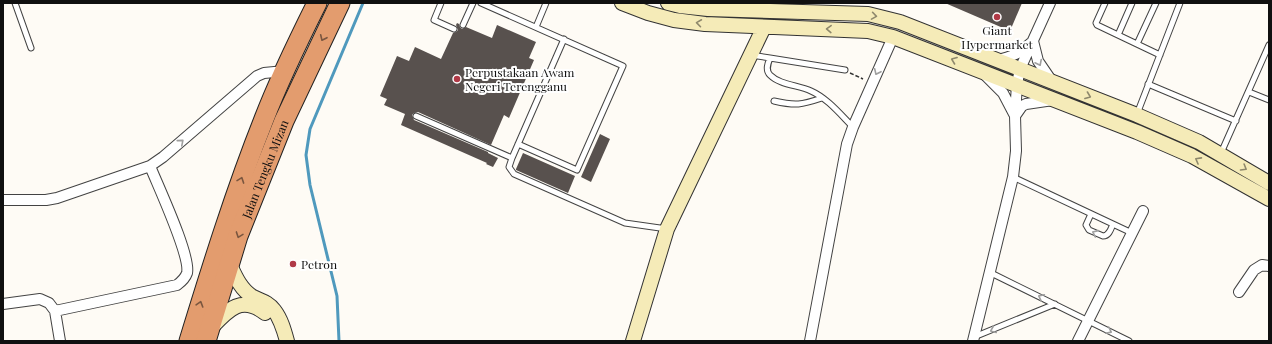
<svg xmlns="http://www.w3.org/2000/svg" width="1272" height="344" viewBox="0 0 1272 344" font-family="'Playfair Display',serif">
<rect width="100%" height="100%" fill="#fefbf5"/>
<g fill="none" stroke-linecap="round" stroke-linejoin="round">
<!-- stream -->
<path stroke="#4f99bd" stroke-width="3" d="M339,341L337,296L310,185L306,155L310,129L363,3"/>
</g>
<!-- building -->
<path fill="#58514e" d="M945,3H1022L1010,31Z
M457,23L459,24L460,27L462,29L466,27L492,38L497,25L536,42L529,58L534,60L509,118L504,115L491,145L418,112L414,113L412,115L414,120L488,152V153L498,158L493,167L486,164L487,163L401,125L405,114L384,105L387,99L380,96L397,56L409,61L415,47L441,59L453,33L456,32L458,30L456,25Z
M600,134L610,139L591,182L581,177Z
M523,153L575,176L568,193L516,170V169Z"/>
<g fill="none" stroke-linecap="round" stroke-linejoin="round">
<defs>
<path id="lane" d="M15,3L31,48
M441,3L434,20L454,29
M481,3L623,66L577,170L518,144
M1105,3L1096,23L1097,25L1160,55
M463,25L473,3
M536,27L546,3
M1118,35L1132,3
M1137,44L1156,3
M751,55L770,58
M845,70L770,58C768,63 765,70 770,75C780,85 798,85 811,91C827,98 840,114 853,127
M1148,84L1236,121
M1249,92L1269,100
M774,101C796,106 801,105 822,98
M1137,114L1180,3
M416,116L512,158L564,39
M1221,153L1269,45
M512,158L509,167L514,174L625,223L667,229
M1013,177L1132,233
M1091,214L1086,225L1089,230L1103,236C1109,236 1111,229 1113,224
M989,272L1129,341
M974,337L1055,304"/>
<path id="street" d="M1033,41L1038,61L1051,80
M997,60C1012,57 1020,53 1031,43
M986,76L1003,93L1014,114
M1015,116L1022,106L1026,104L1053,100
M3,200H46L57,198L150,166L163,157L257,76L264,73L285,71
M1239,292L1254,270L1262,265L1269,266
M3,304L40,299L49,303L55,311L60,341
M55,311L177,285C181,282 185,279 187,273C191,256 158,186 150,166
M810,341L847,144L853,127L893,37
M973,341L1013,177L1016,151L1015,116L1017,84L1020,69L1050,3
M1078,341L1143,211"/>
<path id="secondary" d="M622,3L648,13L674,20L705,24L868,31L893,37L1137,132L1192,156L1269,199
M668,3L680,6L708,9L868,14L900,22L1137,115L1199,142L1269,183
M230,265C235,276 241,290 253,297C261,301 268,302 274,310C281,319 284,330 287,341
M211,328C227,311 241,294 265,313
M633,341L667,229L764,27"/>
<g id="highway">
<path d="M189,341C212,266 235,192 264,119C279,80 298,41 317,3"/>
<path id="s1" d="M206,341L238,236L284,121L340,3"/>
</g>
</defs>
<!-- lane casing -->
<use href="#lane" stroke="#434343" stroke-width="7"/>
<!-- street casing -->
<use href="#street" stroke="#434343" stroke-width="12"/>
<!-- secondary casing -->
<use href="#secondary" stroke="#323232" stroke-width="16"/>
<!-- highway casing -->
<use href="#highway" stroke="#212121" stroke-width="21"/>
<!-- path -->
<path stroke="#323232" stroke-width="1.5" stroke-dasharray="4 2" stroke-linecap="butt" d="M850,73L863,79"/>
<!-- lane -->
<use href="#lane" stroke="#fff" stroke-width="5"/>
<!-- street -->
<use href="#street" stroke="#fff" stroke-width="10"/>
<!-- secondary -->
<use href="#secondary" stroke="#f5ebb8" stroke-width="14"/>
<!-- highway -->
<use href="#highway" stroke="#e39c6e" stroke-width="19"/>
</g>
<!-- one-way arrows -->
<defs><path id="oneway-chevron" d="M-2-3.5L2.5 0L-2 3.5" fill="none" stroke-width="1.6" stroke-linecap="round" stroke-linejoin="round"/></defs>
<g stroke="#8e886c">
<use href="#oneway-chevron" transform="translate(874 16) rotate(9)"/>
<use href="#oneway-chevron" transform="translate(699 23) rotate(-172)"/>
<use href="#oneway-chevron" transform="translate(829 29) rotate(-178)"/>
<use href="#oneway-chevron" transform="translate(954 60) rotate(-159)"/>
<use href="#oneway-chevron" transform="translate(1088 96) rotate(21)"/>
<use href="#oneway-chevron" transform="translate(1198 160) rotate(-151)"/>
<use href="#oneway-chevron" transform="translate(1244 168) rotate(31)"/>
</g>
<g stroke="#7a563f">
<use href="#oneway-chevron" transform="translate(323 38) rotate(115)"/>
<use href="#oneway-chevron" transform="translate(241 180) rotate(-70)"/>
<use href="#oneway-chevron" transform="translate(239 235) rotate(110)"/>
<use href="#oneway-chevron" transform="translate(200 304) rotate(-73)"/>
</g>
<g stroke="#9f9f9f">
<use href="#oneway-chevron" transform="translate(1039 63) rotate(63)"/>
<use href="#oneway-chevron" transform="translate(877 72) rotate(115)"/>
<use href="#oneway-chevron" transform="translate(181 142) rotate(-41)"/>
<use href="#oneway-chevron" transform="translate(1095 233) rotate(-156)"/>
<use href="#oneway-chevron" transform="translate(1041 297) rotate(-153)"/>
<use href="#oneway-chevron" transform="translate(993 330) rotate(157)"/>
<use href="#oneway-chevron" transform="translate(1109 331) rotate(26)"/>
</g>
<!-- markers -->
<g fill="#b03946" stroke="#fff" stroke-width="1.5">
<circle cx="997" cy="17" r="4"/>
<circle cx="457" cy="79" r="4"/>
<circle cx="293" cy="264" r="4"/>
</g>
<g text-anchor="middle" dominant-baseline="central" stroke-width="4" stroke-linejoin="round" paint-order="stroke">
<!-- poi labels -->
<g font-size="12" fill="#101010" stroke="#fff" text-anchor="start">
<text x="997" y="30" text-anchor="middle">Giant<tspan x="997" dy="14">Hypermarket</tspan></text>
<text x="465" y="72">Perpustakaan Awam<tspan x="465" dy="14">Negeri Terengganu</tspan></text>
<text x="301" y="264">Petron</text>
</g>
<!-- street labels -->
<g font-size="12" fill="#101010" stroke="#fff">
<text stroke="none"><textPath href="#s1" startOffset="182">Jalan Tengku Mizan</textPath></text>
</g>
</g>
<!-- border -->
<rect width="1272" height="344" fill="none" stroke="#101010" stroke-width="8"/>
</svg>
